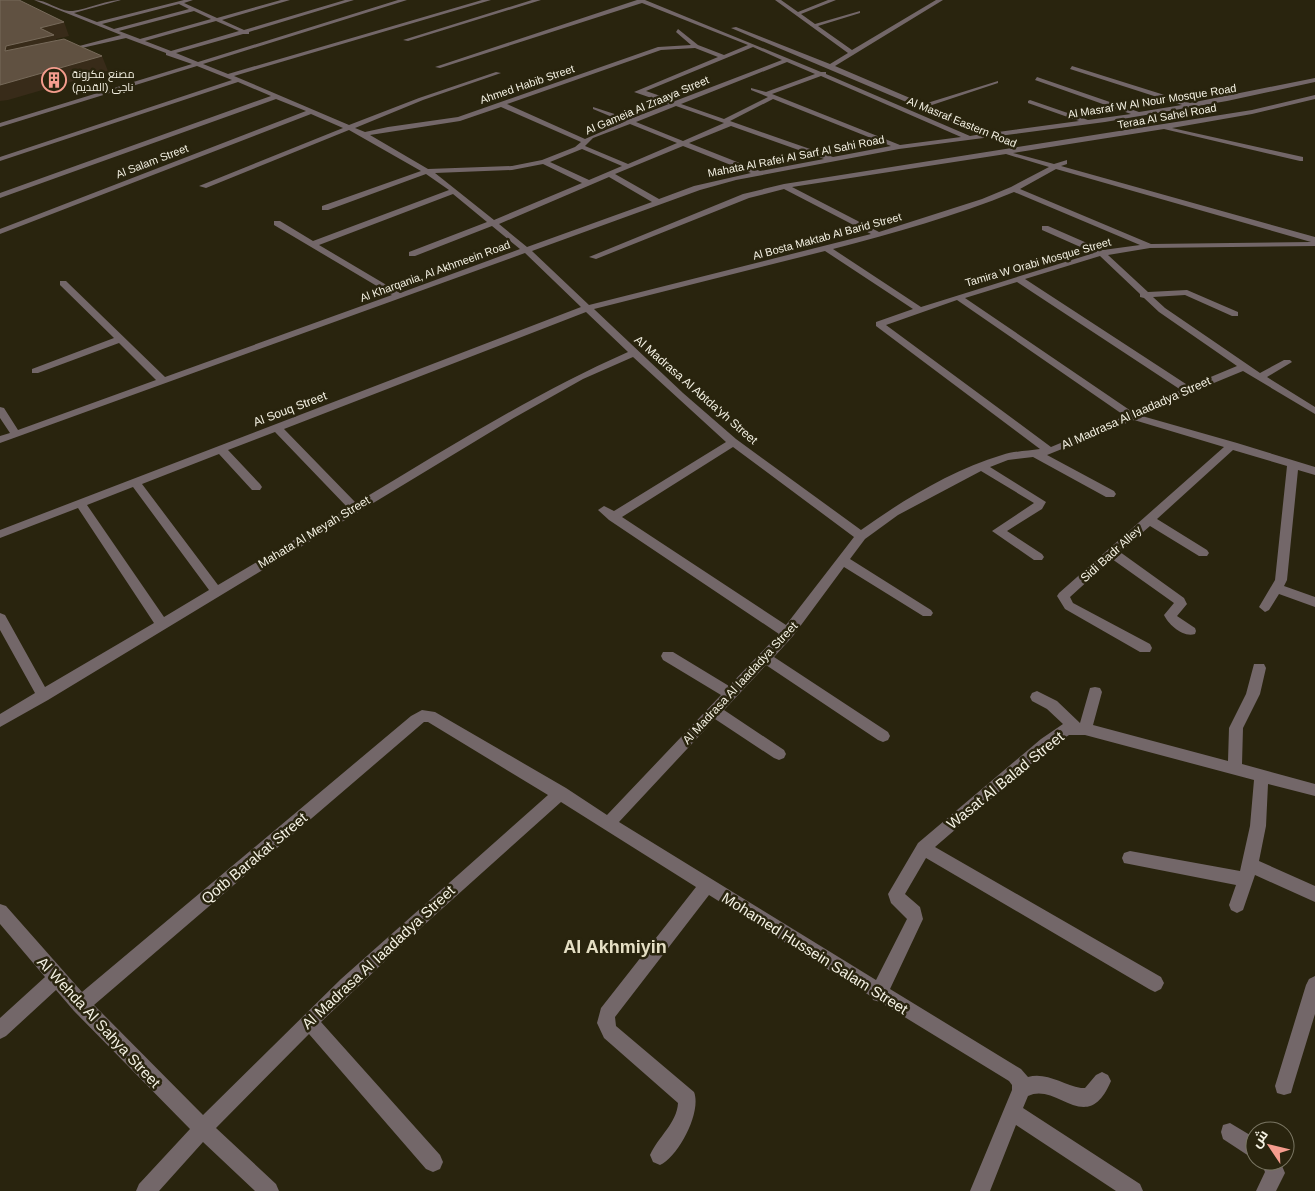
<svg xmlns="http://www.w3.org/2000/svg" width="1315" height="1191" viewBox="0 0 1315 1191" font-family="Arial,Cairo,sans-serif">
<rect width="100%" height="100%" fill="#29240e"/>
<g fill="none" stroke-linecap="round" stroke-linejoin="round">
<!-- street -->
<path fill="#736769" fill-rule="evenodd" d="M34,0C47,0 57,10 69,11C81,12 105,0 121,0L74,13L97,22L184,0H193L184,3L217,18L281,0H290L222,20L244,30L345,0H354L249,32V34H243L176,53L198,62L398,0H407L203,64L228,74L482,0H491L234,76L349,125L419,98L496,72L501,73L423,100L355,128L365,132L388,127L458,117L658,47L691,45L676,32L678,29L698,45L724,55L748,45L642,3L440,68L435,67L637,0H645L821,72H826V74L970,136L982,134L731,28L736,27L830,64L848,53L775,0H781L798,12L828,0H836L801,14L815,24L860,11V13L818,26L852,50L936,0H943L835,66L924,104L998,81V83L929,106L991,133L1079,121L1028,103V101L1030,100L1088,120L1131,114L1035,80L1037,77L1139,112L1182,105L1070,69L1072,66L1190,103L1315,78V82L1227,101L1105,122L899,149L736,180L700,190L532,251L589,305L871,234L784,189L749,198L596,259L589,257L743,194L784,184L1252,110L1315,95V99L1252,114L1172,128L1303,157V161H1300L1164,129L1013,153L1054,164L1067,160V164L1061,166L1315,237V246L1150,248L1108,255L1148,292L1187,290L1238,312V316H1232L1185,295L1153,297L1165,308L1260,373L1284,360H1290L1292,362L1267,377L1315,407V414L1243,371L1192,392L1142,416L1237,443L1315,467V475L1298,470L1287,580L1284,586L1315,597V607L1279,594L1269,610L1265,612L1259,607L1275,580L1287,466L1233,450L1157,519L1207,550L1209,553L1207,556H1199L1150,526L1120,552L1184,598L1187,604L1177,616L1195,628L1196,631L1195,634C1183,638 1168,624 1164,615L1174,603L1112,559L1070,597L1073,603L1150,644L1152,648L1150,652H1140L1065,609L1057,596L1059,593L1224,447L1134,420L1047,455L1114,491L1116,494L1114,497H1106L1033,457L1008,460L990,467L1046,502L1042,509L1007,531L1042,554L1044,557L1042,560H1034L992,531L1034,503L981,471L898,515L865,539L850,559L931,610L933,613L931,616H923L844,567L793,636L774,657L888,732L890,736L888,740L883,742L878,740L766,665L724,710L784,750L786,754L784,758L779,760L774,758L715,719L619,822L876,980L907,919L891,903L888,894L918,843L1041,739L1063,724L1047,709L1032,701L1030,697L1032,693L1037,691L1057,701L1080,723L1090,688L1095,687L1100,688L1102,692L1093,725L1228,761L1229,728L1246,694L1254,664H1264L1266,668L1260,694L1243,728L1242,764L1315,784V796L1268,784L1266,826L1259,861L1315,886V902L1255,875L1243,910L1237,913L1231,910L1229,905L1236,885L1124,863L1122,858L1124,853L1130,851L1240,871L1250,826L1254,780L1085,735H1069L1051,747L935,847L1161,977L1164,983L1161,989L1155,992L1149,989L926,858L905,894L920,907L923,919L890,989L1021,1069L1028,1077C1047,1072 1063,1085 1081,1088H1085L1096,1075L1102,1072L1108,1075L1111,1081C1087,1138 1057,1081 1028,1096L1023,1108L1140,1184L1143,1191H1116L1016,1125L990,1191H970L1012,1090V1085L1009,1081L880,1002L873,1000L872,997L709,895L615,1017L616,1026L694,1092C702,1112 678,1157 660,1165L653,1162L650,1155C658,1137 677,1123 678,1103L604,1038L597,1023L601,1008L696,887L561,802L405,942L321,1022L440,1155L443,1162L440,1169L433,1172L426,1169L309,1034L216,1128L276,1184L279,1191H255L203,1142L159,1191H136L139,1184L190,1129L74,1011L56,990L6,1036L0,1039V1018L45,977L0,924V904L6,906L82,992L411,716L422,710L435,712L566,788L607,815L721,695L663,660L661,656L663,652H673L729,686L779,634L609,520L598,510L604,506L614,511L726,442L633,357L583,379L512,419L48,700L0,727V714L35,693L0,630V613L5,615L45,687L154,623L78,508L0,538V530L581,307L525,253L0,443V436L10,433L0,418V407L4,408L18,430L156,380L119,343L38,373H32V369L114,338L60,285V281H66L165,377L392,295L274,225V221H280L313,241L449,190L426,174L328,210H322V206L421,171L349,130L206,188L199,186L343,128L311,114L0,234V229L306,111L276,99L0,198V193L271,96L238,82L0,161V157L232,80L197,66L0,127V123L192,64L166,55V53L126,38L64,52V50L121,35ZM179,4L189,9L114,29L102,24ZM194,11L211,19L140,39L119,31ZM216,21L239,31L171,51L145,41ZM753,47L782,60L675,101L646,91ZM695,48L718,57L634,92L669,104L630,119L593,107V109L624,122L585,139L507,104L661,50ZM787,62L815,74L766,92L751,88V90L768,97L724,119L681,104ZM821,76L961,137L900,145L772,94ZM773,99L891,146L833,157L730,121ZM676,106L724,123L683,141L636,122ZM501,107L581,142L575,147L542,160L512,166L428,169L370,135L460,121ZM630,124L677,143L628,164L585,146L593,138ZM731,126L824,159L760,171L689,143ZM683,146L751,173L694,186L659,199L615,174ZM582,149L622,166L589,180L550,162ZM1006,154L1049,167L1011,187L982,199L879,232L792,187ZM543,164L582,183L494,220L435,173L512,170ZM1056,169L1311,242L1151,244L1020,189ZM609,177L652,202L527,247L499,224ZM1014,192L1140,245L1103,250L1048,226H1042V230L1094,253L921,307L833,249C894,233 956,216 1014,192ZM453,194L487,222L409,252V256H415L492,226L520,249L400,293L319,245ZM825,251L913,309L876,322V326L1040,449C1028,451 1014,451 1002,455C952,470 903,500 861,530L736,439L683,393L594,309ZM1100,256L1140,294V297L1144,298L1159,312L1237,366L1189,386L1025,279ZM1017,282L1181,390L1134,413L965,298ZM957,300L1125,416L1051,447L886,325ZM586,312L628,352C533,394 445,450 356,503L284,429ZM275,432L348,508L218,585L142,484L219,454L252,490H260L262,487L260,484L228,450ZM733,447L854,537L786,625L622,517ZM133,487L209,590L164,617L87,505ZM424,722H428L548,795L341,979L203,1115L94,1005Z
M532,0H541L408,41L403,40Z
M1315,976V1014L1293,1086L1291,1093L1284,1095L1277,1093L1275,1086L1306,985L1309,979Z
M1230,1123L1255,1138V1160L1223,1139L1221,1132L1223,1125Z
M1260,1161H1280L1285,1173L1276,1191H1256L1265,1172Z"/>
</g>
<!-- shaded-wall -->
<path fill="#382b19" d="M64,22L69,36L56,39L60,48L5,51L6,46L40,28Z
M102,56L108,71L8,100L0,101V85Z"/>
<!-- building -->
<path fill="#605141" stroke="#776a5a" d="M0,0H19L64,22L40,28L54,35L6,46L5,51L64,39L102,56L0,85Z"/>
<!-- icons -->
<defs>
<symbol id="building-ring" viewBox="-11 -11 22 22"><circle r="9.5" fill="#29240e" stroke="#f59d8e" stroke-width="1.5"/><path d="M-4-6H4V6H1V3H-1V6H-4ZM-2.5-4.3h1.7v1.8h-1.7ZM.8-4.3h1.7v1.8H.8ZM-2.5-1h1.7V.8h-1.7ZM.8-1h1.7V.8H.8Z" fill="#f59d8e"/></symbol>
</defs>
<g fill-rule="evenodd">
<use href="#building-ring" x="40" y="66" width="28" height="28"/>
</g>
<g text-anchor="middle" dominant-baseline="central" stroke-width="5" stroke-linejoin="round" paint-order="stroke">
<!-- far-poi labels -->
<g font-size="11" fill="#f4f1e3" stroke="#29240e" text-anchor="start">
<text x="72" y="74">مصنع مكرونة<tspan x="72" dy="13">ناجى (القديم)</tspan></text>
</g>
<!-- far-street labels -->
<g font-size="11" fill="#f4f1e3" stroke="#29240e">
<text transform="translate(527 84) rotate(-19)">Ahmed Habib Street</text>
<text transform="translate(1152 101) rotate(-9)">Al Masraf W Al Nour Mosque Road</text>
<text transform="translate(647 105) rotate(-23)">Al Gameia Al Zraaya Street</text>
<text transform="translate(1167 116) rotate(-10)">Teraa Al Sahel Road</text>
<text transform="translate(962 122) rotate(22)">Al Masraf Eastern Road</text>
<text transform="translate(796 156) rotate(-11)">Mahata Al Rafei Al Sarf Al Sahi Road</text>
<text transform="translate(152 161) rotate(-21)">Al Salam Street</text>
<text transform="translate(827 236) rotate(-15)">Al Bosta Maktab Al Barid Street</text>
<text transform="translate(1038 262) rotate(-16)">Tamira W Orabi Mosque Street</text>
<text transform="translate(435 271) rotate(-20)">Al Kharqania, Al Akhmeein Road</text>
</g>
<!-- street labels -->
<g font-size="12" fill="#f4f1e3" stroke="#29240e">
<text transform="translate(696 390) rotate(41)">Al Madrasa Al Abtda'yh Street</text>
<text transform="translate(290 409) rotate(-21)">Al Souq Street</text>
<text transform="translate(1136 413) rotate(-24)">Al Madrasa Al Iaadadya Street</text>
<text transform="translate(314 532) rotate(-31)">Mahata Al Meyah Street</text>
<text transform="translate(1111 554) rotate(-42)">Sidi Badr Alley</text>
<text transform="translate(740 683) rotate(-47)">Al Madrasa Al Iaadadya Street</text>
</g>
<!-- near-street labels -->
<g font-size="15" fill="#f4f1e3" stroke="#29240e">
<text transform="translate(1005 780) rotate(-39)">Wasat Al Balad Street</text>
<text transform="translate(254 858) rotate(-40)">Qotb Barakat Street</text>
<text transform="translate(815 953) rotate(32)">Mohamed Hussein Salam Street</text>
<text transform="translate(378 957) rotate(-43)">Al Madrasa Al Iaadadya Street</text>
<text transform="translate(99 1022) rotate(47)">Al Wehda Al Sahya Street</text>
</g>
<!-- near-quarter labels -->
<g font-size="18" font-weight="bold" fill="#e5dfc4" stroke="#29240e">
<text x="615" y="947">Al Akhmiyin</text>
</g>
</g>
<!-- north arrow -->
<g transform="translate(1270 1146) rotate(305)"><circle r="24" fill="#29240e" stroke="#7a7663"/>
<path d="M0-4L9 19L0 12L-9 19Z" fill="#f59d8e"/>
<text y="-8" font-size="14" font-weight="bold" text-anchor="middle" fill="#f4f1e3">ش</text>
</g>
</svg>
